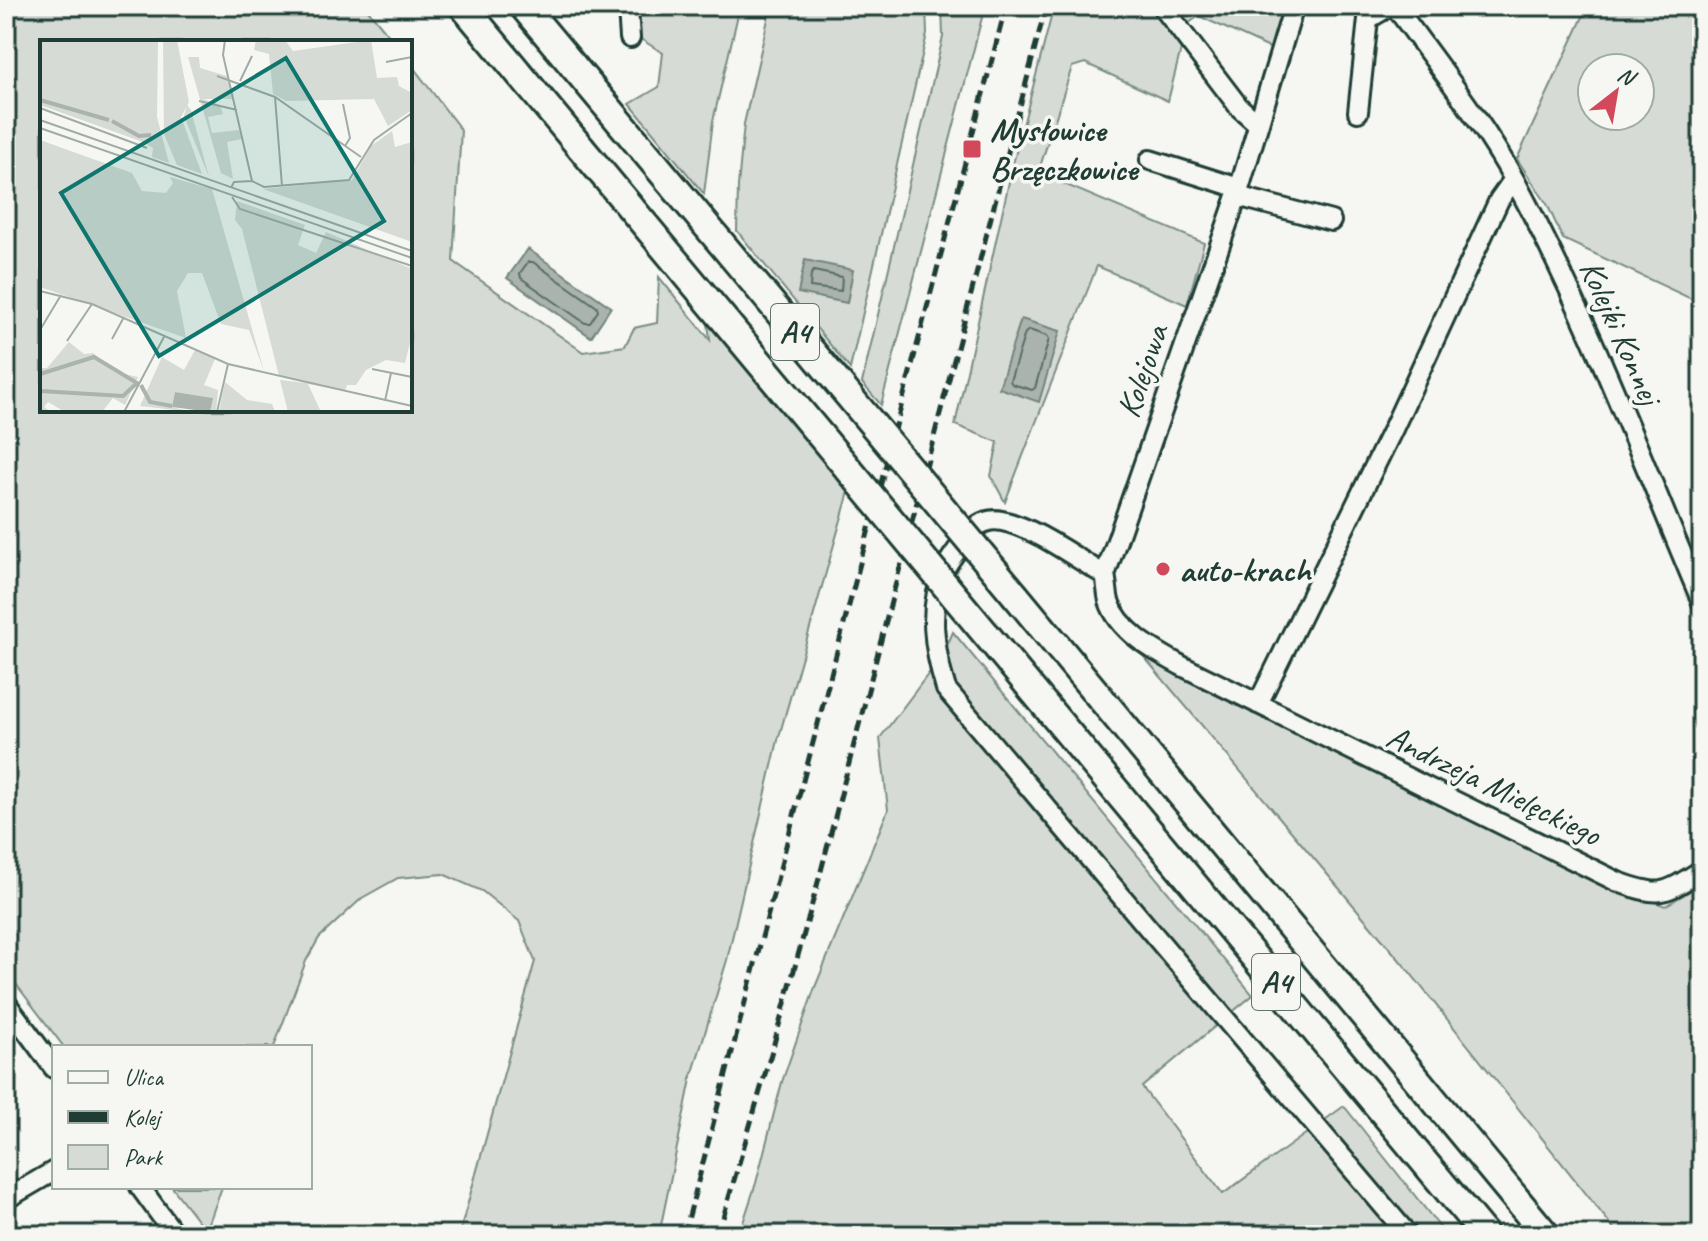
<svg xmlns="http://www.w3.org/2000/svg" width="1708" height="1241" viewBox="0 0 1708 1241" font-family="Caveat,sans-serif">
<rect width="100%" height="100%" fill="#f6f6f2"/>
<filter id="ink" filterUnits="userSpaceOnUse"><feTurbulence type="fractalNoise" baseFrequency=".0125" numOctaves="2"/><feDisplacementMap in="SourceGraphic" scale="16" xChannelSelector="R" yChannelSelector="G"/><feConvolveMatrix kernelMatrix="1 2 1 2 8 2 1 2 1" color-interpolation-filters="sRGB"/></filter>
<g filter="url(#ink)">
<!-- green -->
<path fill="#d6dbd6" stroke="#7a8c85" stroke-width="2" fill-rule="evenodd" d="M6,6H365L394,42H42V410H410V63L461,130L453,261L583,352L625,346L634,328L657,323L659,277L710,340L707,314L851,485L778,740L727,960L691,1079L659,1235H459L535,961L519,921L482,891L443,874L398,878L362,898L319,938L306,961L274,1047H64L6,971Z
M636,6H740L713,121L704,194L630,104L659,87L663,53L639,38Z
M771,6H926L927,34L850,369L737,231L738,186L744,124Z
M942,6H985L881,405L862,383L943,37Z
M1054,6H1158L1183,41L1168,101L1085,63L1072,67L1038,173L1204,243L1187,305L1097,266L1005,502L991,476L998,442L955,425L1013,164Z
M1174,6H1290L1276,51L1199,16L1189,23L1188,28Z
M1588,6H1702V304L1563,239L1547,204L1517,159ZM1592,68H1640V116H1592Z
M953,632L1253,995L1142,1087L1223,1194L1344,1106L1446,1235H739L756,1183L782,1082L815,987L888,810L880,738L944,653Z
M1140,652L1583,873L1665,906L1702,884V1235H1619L1408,970Z
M172,1187H222L206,1231Z"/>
<!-- water -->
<path fill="#aab3ae" stroke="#72847d" stroke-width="2" d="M528,249L611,307L591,337L507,278Z
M805,260L853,270L847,303L798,293Z
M1021,319L1060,331L1039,402L999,388Z"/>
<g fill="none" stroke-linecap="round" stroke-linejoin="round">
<!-- shore -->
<path stroke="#576c65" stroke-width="2" d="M528,262H533L597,307L598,311L590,323H585L521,278L520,273Z
M814,271L842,277L841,291L810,287L811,274Z
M1029,330L1047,336L1049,339L1035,388L1032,390L1012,384L1010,381L1025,333Z"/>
<defs>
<path id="minor" d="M625,6L628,9L630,38
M1162,6L1239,107L1258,124
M1294,6L1237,196L1105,575C1107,583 1107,593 1109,601C1119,632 1155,651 1182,666L1618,882C1663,898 1663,894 1702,870
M1395,6C1436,63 1481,119 1515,181C1588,316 1642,461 1702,602
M1358,112L1368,19L1390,6
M1150,160L1239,188
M1237,196L1331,221
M1105,575C1075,558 1036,528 1002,521C984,517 971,529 962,543C957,551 949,560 945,569C927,607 934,650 946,689L1408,1235
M1258,704L1393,429L1499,200L1514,179
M6,1003L54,1068
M140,1187L175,1235
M6,1199L54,1171"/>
<path id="highway" d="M463,6L581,148
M523,6L574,67
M1016,596L1546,1235
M1000,651L1485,1235"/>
</defs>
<!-- minor casing -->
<use href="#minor" stroke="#1f3d34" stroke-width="24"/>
<!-- highway casing -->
<use href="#highway" stroke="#1f3d34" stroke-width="32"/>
<!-- minor -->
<use href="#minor" stroke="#f6f6f2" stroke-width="18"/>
<!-- highway -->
<use href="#highway" stroke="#f6f6f2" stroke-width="26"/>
<!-- rail -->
<path stroke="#1f3d34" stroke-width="5" stroke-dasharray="12 6" stroke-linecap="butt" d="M684,1235L1006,6
M718,1235L775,1040L821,871L1046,6"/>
<defs>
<path id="highway-bridge" d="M574,67L1016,596
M581,148L1000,651"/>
</defs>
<!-- highway-bridge casing -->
<use href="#highway-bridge" stroke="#1f3d34" stroke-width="32" stroke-linecap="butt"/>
<!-- highway-bridge -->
<use href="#highway-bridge" stroke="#f6f6f2" stroke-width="26"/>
</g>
</g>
<!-- markers -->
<g fill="#d1495b" stroke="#f6f6f2" stroke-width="3">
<rect x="962" y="139" width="20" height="20" rx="4"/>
<circle cx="1163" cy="569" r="8"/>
</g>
<g text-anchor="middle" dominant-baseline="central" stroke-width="7" stroke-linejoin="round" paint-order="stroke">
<!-- shield labels -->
<g fill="#f6f6f2" stroke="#60746d" stroke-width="2">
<rect x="771" y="304" width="48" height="56" rx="6"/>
<rect x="1252" y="954" width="48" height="56" rx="6"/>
</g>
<g font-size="32" font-weight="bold" fill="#1f3d34">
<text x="795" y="332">A4</text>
<text x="1276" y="982">A4</text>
</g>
<!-- poi labels -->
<g font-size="34" font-weight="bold" fill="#1f3d34" stroke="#f6f6f2" text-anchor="start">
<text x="990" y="129">Mysłowice<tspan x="990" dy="39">Brzęczkowice</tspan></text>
<text x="1179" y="569">auto-krach</text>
</g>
<!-- street labels -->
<g font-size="34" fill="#1f3d34" stroke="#f6f6f2">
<text transform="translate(1621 332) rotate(66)">Kolejki Konnej</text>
<text transform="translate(1142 371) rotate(-71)">Kolejowa</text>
<text transform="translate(1494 785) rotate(26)">Andrzeja Mielęckiego</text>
</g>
</g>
<!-- overview -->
<g transform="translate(40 40)">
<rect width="372" height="372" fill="#f6f6f2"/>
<path d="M0,0H118L117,77L129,123L112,117L113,108L103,102L0,65ZM123,0H137L149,62L141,77L162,134L137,125L124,94ZM216,0H245L253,11L331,0L337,38L357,37L359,46L370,52L372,70L348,86L334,59L246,61L233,54L229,14L214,10ZM148,17H159L160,28L187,36L193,59H163L180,65L183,74L168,77L172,93L199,90L202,99L187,102L193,139L181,133ZM147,65L151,70L169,137L144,76ZM352,91L355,107L372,102V202L223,149L312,140L331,106ZM0,100L92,133L102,151L126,153L133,143L130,137L172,149L224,331L209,290L181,284L162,233H148L137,251L146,298L0,247ZM197,161L265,185L258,205L276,213L286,192L372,229V295L365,323L346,320L326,330L316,345H307L305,351L268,344L281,372H248L240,340L265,343L239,336L202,189L195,180ZM29,302L44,314L53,313L75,332L98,337L85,365L73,358L62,372H25L8,362L4,367L11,372H0V328H7ZM155,310L175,319L164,345L178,350L176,372H170L172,358L135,352L132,367L152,372L100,366L122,317L144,330ZM185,342L207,360L232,364L235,372H179Z" fill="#d6dbd6"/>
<path d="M135,352L173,358L170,372L132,367Z" fill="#aab3ae"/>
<path fill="none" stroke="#aab3ae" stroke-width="4" d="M0,60L69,80M72,81L99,96L111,95M0,334L54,317L97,343L83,356L0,351M101,345L110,362L132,366"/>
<path fill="none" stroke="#a0aca6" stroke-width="2" d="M185,0L183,15L212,141M346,22L372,17M177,36L235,57L321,117M200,41L212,16M235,57L242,146M159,61L197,70M303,64L310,98L305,106M0,68L107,108M0,80L372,211M0,88L372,218M212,141L224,147L309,140L334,100L372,73M191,148L194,142L212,141M192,157L200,169L372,226M0,251L52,264L188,324L372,366M0,290L21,255M72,299L84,277M27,301L52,264M332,329L372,337M345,361L351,333M84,372L125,295M177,372L188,324"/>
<path fill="#0f766e" fill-opacity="0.15" stroke="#0f766e" stroke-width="4" d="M246,18L344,181L119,316L21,153Z"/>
<rect width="372" height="372" fill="none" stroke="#1f3d34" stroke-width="4"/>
</g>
<!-- margin -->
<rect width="1708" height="1241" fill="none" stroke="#f6f6f2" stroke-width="32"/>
<rect x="16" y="16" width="1676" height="1209" fill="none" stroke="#1f3d34" stroke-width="3" filter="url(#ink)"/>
<!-- legend -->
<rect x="52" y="1045" width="260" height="144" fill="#f6f6f2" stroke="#a0aca6" stroke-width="2"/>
<rect x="68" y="1071" width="40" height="12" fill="#f6f6f2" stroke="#a0aca6" stroke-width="2"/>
<text x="124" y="1085" font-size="24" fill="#1f3d34">Ulica</text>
<rect x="68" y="1111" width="40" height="12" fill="#1f3d34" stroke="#a0aca6" stroke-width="2"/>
<text x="124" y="1125" font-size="24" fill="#1f3d34">Kolej</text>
<rect x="68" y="1145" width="40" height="24" fill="#d6dbd6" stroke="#a0aca6" stroke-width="2"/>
<text x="124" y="1165" font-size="24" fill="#1f3d34">Park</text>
<!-- north arrow -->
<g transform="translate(1616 92) rotate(31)"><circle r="38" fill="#f6f6f2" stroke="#a0aca6" stroke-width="2"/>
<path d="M0-6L14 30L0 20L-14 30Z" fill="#d1495b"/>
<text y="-12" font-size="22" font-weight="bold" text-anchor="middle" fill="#1f3d34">N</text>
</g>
</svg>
